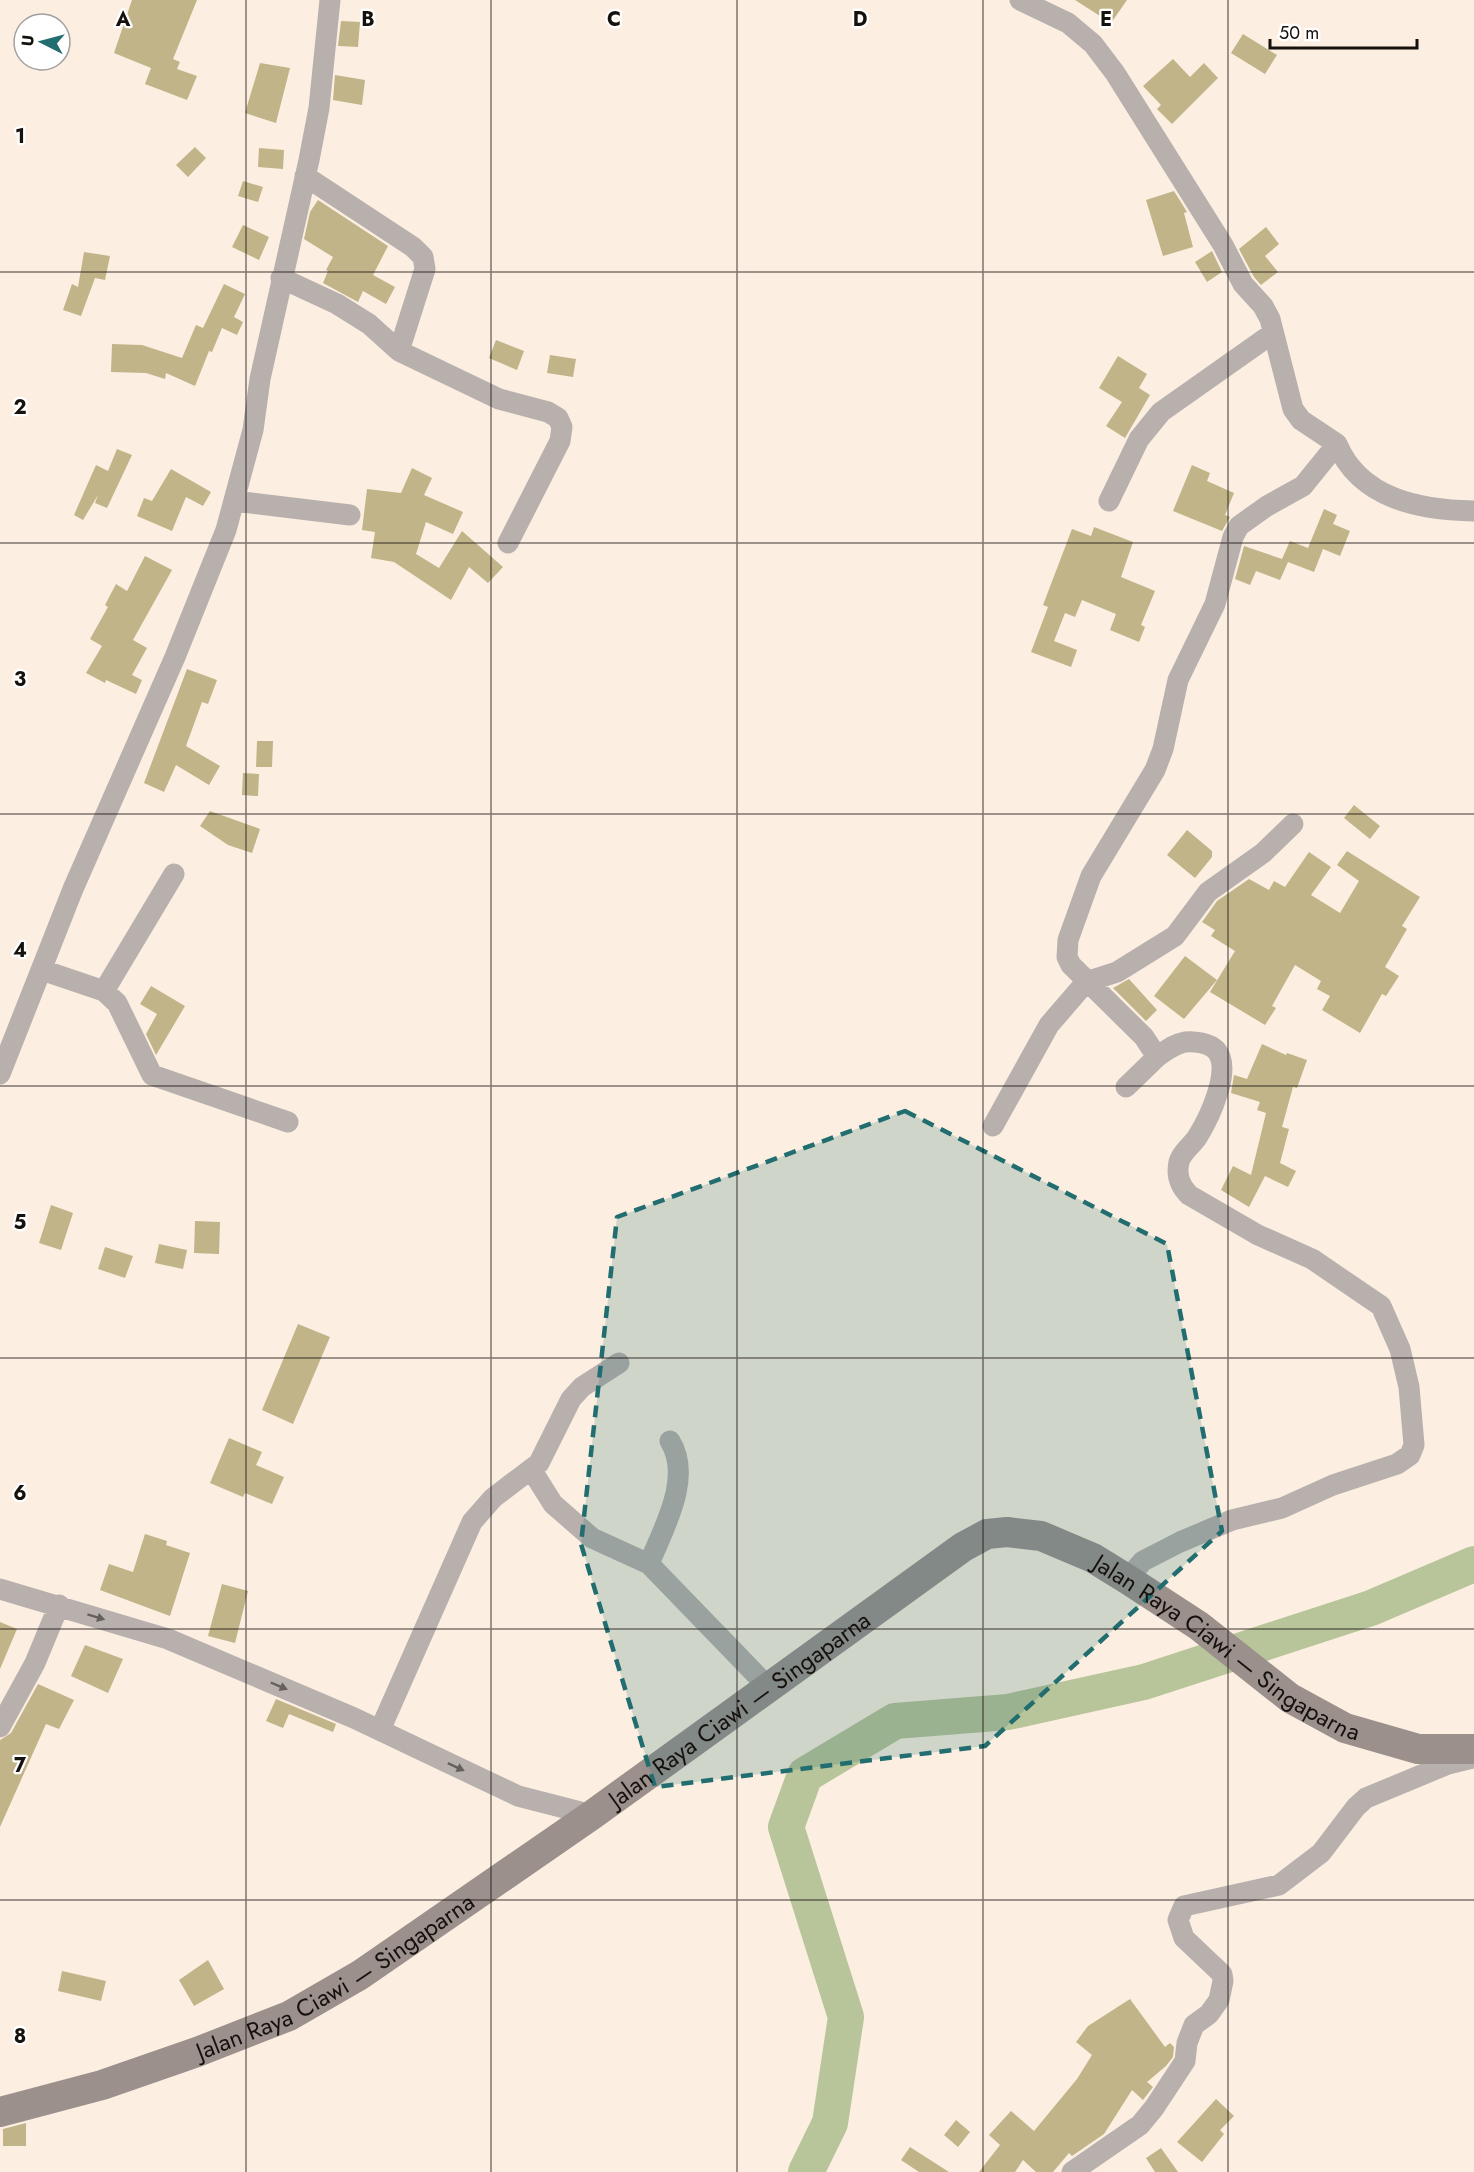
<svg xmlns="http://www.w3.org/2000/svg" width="1474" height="2172" viewBox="0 0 1474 2172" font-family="Jost,sans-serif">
<rect width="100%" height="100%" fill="#fcefe2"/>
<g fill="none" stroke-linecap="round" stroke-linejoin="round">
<!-- river -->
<path stroke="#b8c499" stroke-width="36" d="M806,2172L830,2123L846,2017L786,1827L805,1775L895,1721L1008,1712L1144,1682L1371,1608L1474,1564"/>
</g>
<!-- building -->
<path fill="#c0b488" d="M132,0H197L173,59L180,62L177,69L197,76L187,100L145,84L151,68L114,53Z
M1075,0H1127L1111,23Z
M341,21L360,22L358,47L338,46Z
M1243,34L1277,55L1265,74L1231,53Z
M1173,59L1190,77L1204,63L1218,78L1172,124L1157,109L1161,105L1143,86Z
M260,63L290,68L276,123L245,113Z
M335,75L365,80L362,105L333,100Z
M195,147L206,158L188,177L176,165Z
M259,148L284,150L283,169L258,167Z
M243,181L263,187L258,202L238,196Z
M1174,191L1187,212L1184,213L1193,247L1163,256L1146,200Z
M318,200L388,246L373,275L395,287L386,304L363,291L358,302L323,283L328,271L326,270L333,257L304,239L310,212Z
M243,225L269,237L259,260L232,247Z
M1266,227L1279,244L1265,256L1278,272L1261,285L1254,277L1239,249Z
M1212,251L1222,272L1207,282L1195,262Z
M84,252L110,256L105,280L95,278L81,316L63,310L72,284L78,287Z
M224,284L245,294L234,317L243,322L237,335L222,328L212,352L209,351L195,386L166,373L165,379L146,373L111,372L112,344L142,345L182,358L196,325L203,328Z
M496,340L524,351L517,370L489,358Z
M550,355L576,359L573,377L547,373Z
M1118,356L1147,374L1139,388L1150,395L1125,438L1106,426L1122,402L1099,388Z
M117,449L132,455L107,508L95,503L98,495L83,520L74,515L96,465L108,471Z
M1192,465L1210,473L1207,481L1234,493L1225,515L1230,517L1222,531L1173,511Z
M412,468L432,478L424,495L463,512L453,534L426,522L416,554L439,568L462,531L503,567L488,583L469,567L451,600L394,562L371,558L375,532L362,530L367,489L401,493Z
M171,469L211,492L203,506L186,497L172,531L137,516L144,498L152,501Z
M1324,509L1337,515L1333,524L1350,531L1340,556L1323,549L1314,572L1288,562L1280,580L1256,571L1250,585L1235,579L1244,546L1282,559L1290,541L1308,548Z
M1094,527L1133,542L1121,577L1155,591L1141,625L1145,627L1139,642L1110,630L1116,614L1082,600L1075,617L1065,613L1054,641L1077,650L1071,667L1031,652L1048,607L1043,605L1072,529L1091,536Z
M145,556L172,570L133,640L147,648L132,675L142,680L136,694L106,680L105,683L86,673L102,646L90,639L108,607L105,605L116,584L127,591Z
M187,669L217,680L208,704L202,702L186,746L220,766L209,785L176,765L164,792L144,783Z
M257,741H273L272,767H256Z
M243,773L259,774L258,796L242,795Z
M1354,805L1380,826L1370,839L1344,818Z
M210,811L260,829L252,853L228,845L200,826Z
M1187,830L1212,851V857L1195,878L1167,855Z
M1347,851L1420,897L1402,926L1407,929L1385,967L1399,976L1386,996L1382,994L1360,1033L1322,1010L1330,996L1317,989L1321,981L1295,965L1272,1006L1276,1008L1265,1025L1210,992L1235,951L1211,936L1215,930L1202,922L1217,901L1249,879L1269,890L1274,881L1285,887L1309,852L1331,867L1311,895L1340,913L1359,881L1337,865Z
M1185,956L1217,980L1184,1019L1154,996Z
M1129,979L1157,1010L1146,1021L1113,988Z
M151,986L185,1006L156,1055L146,1034L157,1014L140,1004Z
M1262,1044L1286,1055L1287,1053L1307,1060L1297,1088L1293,1087L1282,1127L1289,1129L1280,1163L1296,1171L1288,1187L1265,1176L1249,1207L1221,1190L1233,1166L1251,1175L1266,1113L1257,1110L1260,1102L1231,1093L1234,1075L1247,1079Z
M51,1205L73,1213L61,1250L39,1243Z
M195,1221L220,1222L219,1254L194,1253Z
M159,1244L187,1250L183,1269L155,1263Z
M105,1247L133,1256L125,1278L98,1269Z
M298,1324L330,1337L293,1424L262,1410Z
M229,1438L262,1452L256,1465L284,1477L272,1504L245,1493L243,1497L210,1483Z
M145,1534L167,1541L166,1545L190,1553L170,1616L100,1590L109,1564L133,1572Z
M222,1584L248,1591L235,1643L208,1636Z
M0,1622L17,1629L0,1669Z
M85,1645L123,1659L108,1693L71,1676Z
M38,1684L74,1700L59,1729L46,1724L0,1827V1740L11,1733Z
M276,1699L336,1724L333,1732L289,1714L283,1728L266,1721Z
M208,1960L224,1989L194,2006L179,1980Z
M62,1971L106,1981L101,2001L58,1991Z
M1130,1999L1165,2047L1170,2043L1174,2047L1173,2057L1166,2066L1147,2082L1153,2087L1143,2100L1132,2090L1104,2134L1072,2156L1069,2153L1053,2172H1036L1023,2160L1015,2172H979L1000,2145L989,2135L1011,2111L1034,2131L1077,2079L1092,2055L1076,2042L1088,2026Z
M1216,2099L1234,2116L1220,2130L1224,2134L1202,2162L1177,2142Z
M956,2120L970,2132L958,2147L944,2135Z
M26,2123V2146H3V2129Z
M910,2147L949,2172H919L901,2160Z
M1161,2148L1178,2172H1155L1146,2158Z"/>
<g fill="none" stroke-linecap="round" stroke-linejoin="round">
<!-- street -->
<path stroke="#b8b0ad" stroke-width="21" d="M1020,0L1068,23L1093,44L1115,73L1223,245L1243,284L1263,306L1270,319L1293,409L1301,420L1337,444L1303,486L1267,506L1239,526L1233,537L1215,604L1178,680L1163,749L1155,770L1091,876L1068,940L1067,957L1071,965L1144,1037L1157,1057C1167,1050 1174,1044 1185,1042C1195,1041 1209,1043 1216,1050C1233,1069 1209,1118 1198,1136C1192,1146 1182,1151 1179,1162C1176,1176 1180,1186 1189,1195L1258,1235L1312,1259L1381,1306L1400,1349L1409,1387L1414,1445L1410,1455L1397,1464L1333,1485L1282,1508L1232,1520L1180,1542L1143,1561L1127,1579
M305,176L413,247L423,257L425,269L399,351L499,399L548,412L558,418L562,427L560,441L508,543
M281,278L337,304L369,324L399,351
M1337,444C1360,499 1420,510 1474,511
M235,501L350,515
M1109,501L1139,439L1161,412L1273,333
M42,970L104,991L117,1003L152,1075L288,1122
M104,991L174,874
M0,1074L73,889L175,657L226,530L253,430L260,379L309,160L319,108L330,0
M1126,1087L1157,1057
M993,1126L1049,1025L1086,982L1117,972L1175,936L1208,892L1263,853L1293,824
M531,1469L553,1504L592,1538L649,1564L770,1689
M649,1564C663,1529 693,1478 670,1441
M0,1589L168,1639L354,1718L518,1796L592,1815
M0,1727L35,1663L59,1605
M380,1730L472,1522L493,1498L539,1463L571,1399L582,1387L619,1363
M1072,2172L1140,2125L1154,2108L1185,2061L1187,2043L1194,2025L1209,2014L1219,2000L1223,1981L1222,1974L1184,1938L1178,1920L1184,1906L1279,1885L1321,1853L1356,1807L1366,1798L1448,1764L1473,1758"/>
<!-- secondary -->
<path stroke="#9c908c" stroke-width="30" id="s1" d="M0,2112L102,2085L197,2052L289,2016L360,1975L592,1815L963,1547L987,1534L1007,1532L1041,1536L1093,1558L1127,1579L1199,1626L1290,1698L1345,1728L1418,1749H1474"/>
</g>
<!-- one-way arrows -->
<defs><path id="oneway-solid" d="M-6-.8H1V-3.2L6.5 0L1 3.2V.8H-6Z" transform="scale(1.5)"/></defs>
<g fill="#66605c">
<use href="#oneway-solid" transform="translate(96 1617) rotate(17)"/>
<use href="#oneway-solid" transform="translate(279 1686) rotate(23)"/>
<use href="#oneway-solid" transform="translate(456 1767) rotate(25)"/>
</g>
<!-- marked area -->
<path fill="#216d6f" fill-opacity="0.2" stroke="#216d6f" stroke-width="4.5" stroke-dasharray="12 8" stroke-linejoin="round" d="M905,1111L1167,1244L1222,1531L985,1746L655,1787L581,1544L617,1217Z"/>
<!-- grid -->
<path fill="none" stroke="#15110c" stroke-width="1.5" stroke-opacity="0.55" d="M246,0V2172M491,0V2172M737,0V2172M983,0V2172M1228,0V2172M0,272H1474M0,543H1474M0,814H1474M0,1086H1474M0,1358H1474M0,1629H1474M0,1900H1474"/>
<g text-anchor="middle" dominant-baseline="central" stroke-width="4.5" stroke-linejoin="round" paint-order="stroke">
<!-- street labels -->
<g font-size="24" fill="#15110c" stroke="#fff">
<text stroke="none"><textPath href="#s1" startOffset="1426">Jalan Raya Ciawi — Singaparna</textPath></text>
<text stroke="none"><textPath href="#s1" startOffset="850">Jalan Raya Ciawi — Singaparna</textPath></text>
<text stroke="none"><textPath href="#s1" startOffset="364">Jalan Raya Ciawi — Singaparna</textPath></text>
</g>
</g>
<g font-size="20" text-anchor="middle" font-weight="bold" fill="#15110c" stroke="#fff" stroke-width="4.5" stroke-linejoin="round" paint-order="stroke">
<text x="123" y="26">A</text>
<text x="368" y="26">B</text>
<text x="614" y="26">C</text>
<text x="860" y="26">D</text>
<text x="1106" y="26">E</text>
<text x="20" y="143">1</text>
<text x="20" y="414">2</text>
<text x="20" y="686">3</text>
<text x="20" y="957">4</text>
<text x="20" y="1229">5</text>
<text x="20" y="1500">6</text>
<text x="20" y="1772">7</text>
<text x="20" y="2043">8</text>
</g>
<!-- north arrow -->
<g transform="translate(42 42) rotate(276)"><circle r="28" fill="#ffffff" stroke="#a1a09e" stroke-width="1.5"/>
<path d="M0-4.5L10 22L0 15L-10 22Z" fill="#216d6f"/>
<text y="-9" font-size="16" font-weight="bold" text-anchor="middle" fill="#15110c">U</text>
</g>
<!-- scale -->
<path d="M1270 39v9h147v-9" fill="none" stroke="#15110c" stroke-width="3"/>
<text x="1279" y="39" font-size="18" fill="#15110c" stroke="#ffffff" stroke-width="4.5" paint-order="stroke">50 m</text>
</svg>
